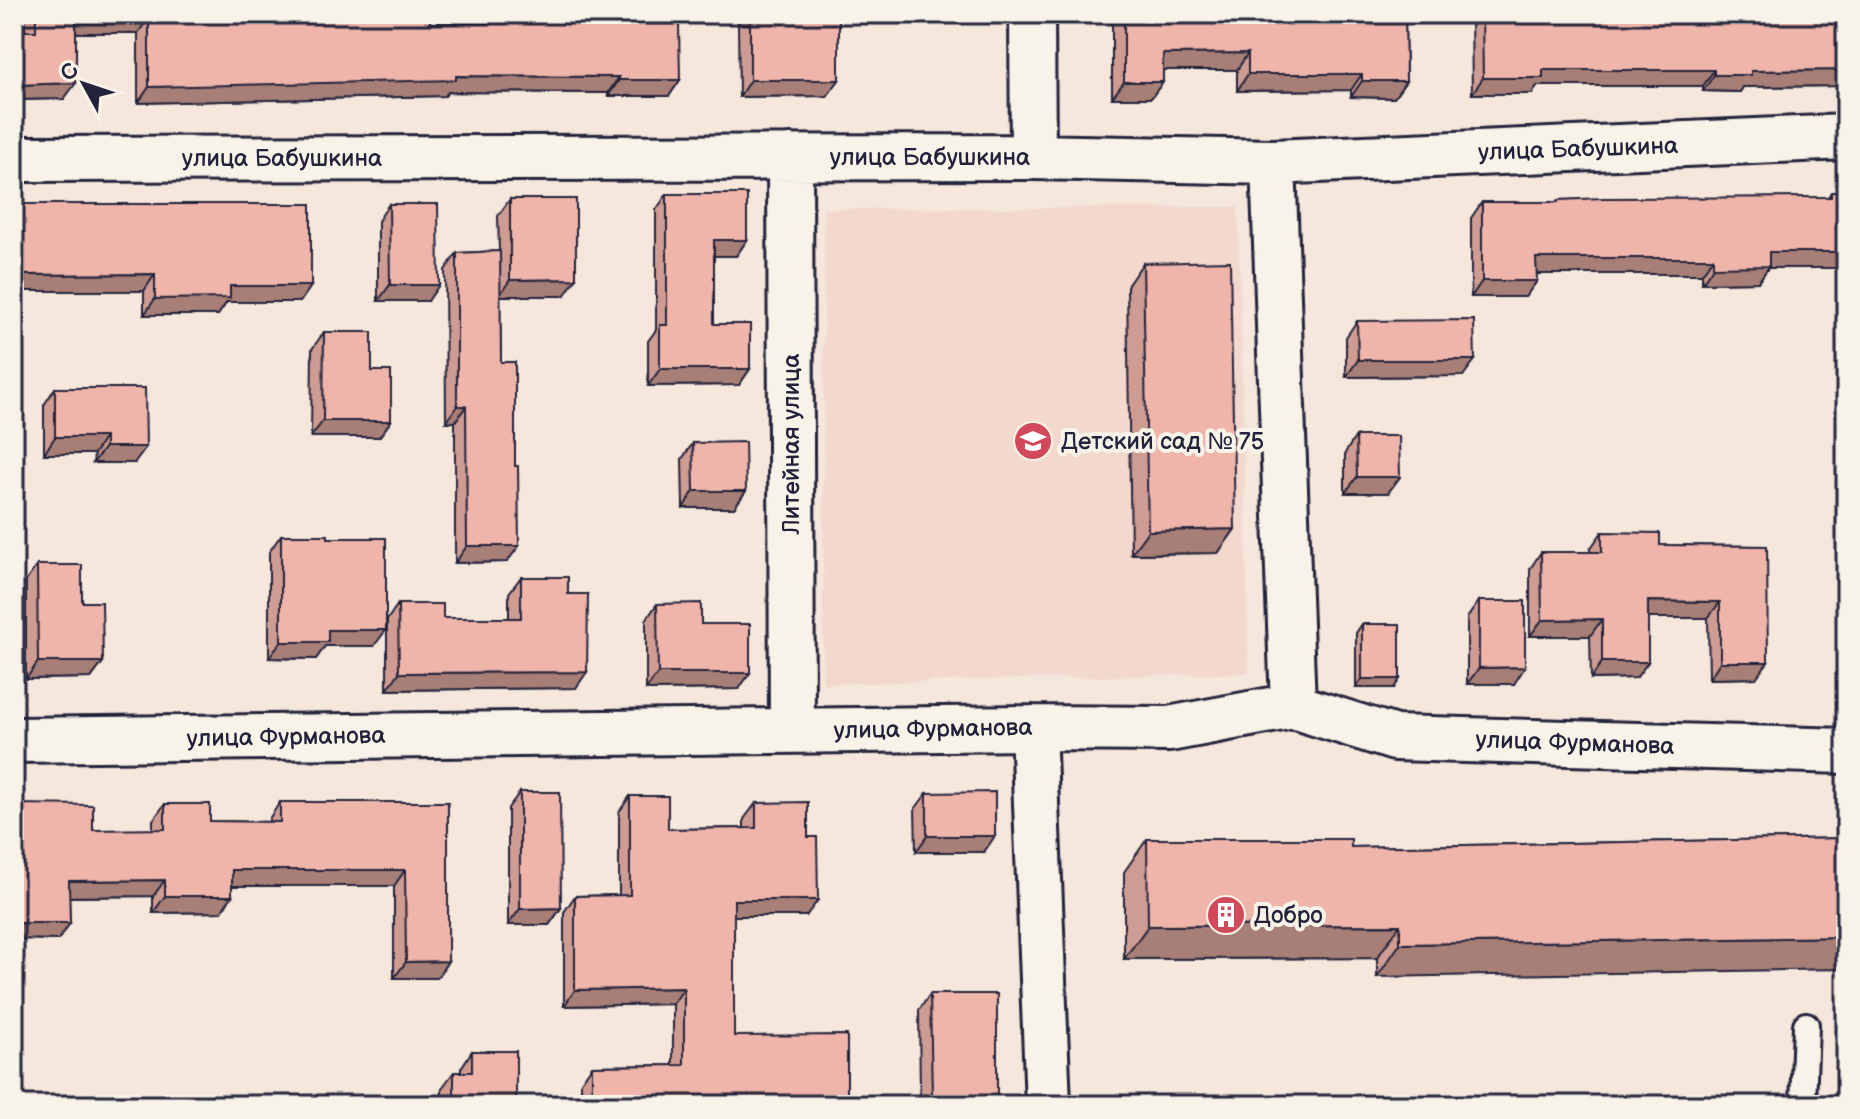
<svg xmlns="http://www.w3.org/2000/svg" width="1860" height="1119" viewBox="0 0 1860 1119" font-family="'Balsamiq Sans',sans-serif">
<rect width="100%" height="100%" fill="#f5e7dc"/>
<filter id="ink" filterUnits="userSpaceOnUse"><feTurbulence type="fractalNoise" baseFrequency=".0125" numOctaves="2"/><feDisplacementMap in="SourceGraphic" scale="16" xChannelSelector="R" yChannelSelector="G"/><feConvolveMatrix kernelMatrix="1 2 1 2 8 2 1 2 1" color-interpolation-filters="sRGB"/></filter>
<g filter="url(#ink)">
<!-- built -->
<path fill="#f3d8cd" d="M1238,207L1249,673L823,684L824,209Z"/>
<g fill="none" stroke-linecap="round" stroke-linejoin="round">
<defs>
<path id="lane" d="M1803,1105L1806,1025"/>
<path id="street" d="M1032,14L1033,157
M790,157L792,731
M14,159L1033,157L1273,162L1846,137
M1273,162L1293,706
M1033,728L1048,1105
M14,740L1033,728L1169,729L1293,706L1395,738L1846,751"/>
</defs>
<!-- lane casing -->
<use href="#lane" stroke="#22223b" stroke-width="30"/>
<!-- street casing -->
<use href="#street" stroke="#22223b" stroke-width="50"/>
<!-- lane -->
<use href="#lane" stroke="#f7f3e8" stroke-width="24"/>
<!-- street -->
<use href="#street" stroke="#f7f3e8" stroke-width="44"/>
</g>
<!-- wall -->
<path fill="#ce9c92" stroke="#22223b" stroke-width="2" d="M25,14H430V23H502V14H608V24L680,80L669,96H608V93L448,92L445,96L138,103V33H76L64,99L14,100V31H25Z
M744,14H839V80L827,96L739,97L738,23Z
M1114,14H1405L1406,81L1394,98L1351,97V90L1237,91V70H1163V82L1151,98H1112V16Z
M1471,14H1846V86L1743,87L1740,92L1703,91V86H1537L1532,94H1472Z
M1831,192H1846V268H1768L1758,282L1702,283V274H1536L1537,281L1525,297H1471V218L1482,202H1556L1558,200L1828,197Z
M667,194L747,240L736,256H714V324L750,369L739,385L648,386V341L656,330V210Z
M510,199L564,296H500L501,362L515,466L507,562L455,563V422H446L445,270L457,253L499,251L498,216Z
M14,204L311,286L300,302H227L218,315H144V291Z
M389,204L428,301H378V221Z
M1143,263L1235,529L1218,553L1131,554L1127,286Z
M1357,321L1463,376L1346,377V337Z
M324,332L372,371L391,421L379,437H311L312,349Z
M55,388L134,463H93L94,454H44V405Z
M1356,436L1388,493H1345V453Z
M693,443L746,491L734,508H683L682,459Z
M1602,532L1660,545L1767,546L1756,678L1709,679L1708,618H1648V662L1636,678L1591,679L1590,636H1530V569L1541,552H1590V549Z
M281,535L328,538L374,646H325L316,659L269,658V552Z
M37,565L82,602L103,662L91,678L26,679V581Z
M521,577L568,594L576,688L387,690V620L398,604L443,618H509V593Z
M1479,601L1514,684H1467V618Z
M657,604L701,624L739,689L646,690V620Z
M1362,624L1394,688H1356V633Z
M520,792L561,908L549,925H508V808Z
M927,793L984,852H916L915,809Z
M630,796L668,829L744,828V819L756,803L806,916H734V1036L847,1096L920,1097L919,1010L930,994L997,1105H581V1082L592,1066L673,1065V1004L564,1006V912L575,896L619,895V812Z
M280,802H448V961L437,978H394V886H232V896L221,912L153,913V896L69,897L70,923L58,940L20,939V994L14,1003V804L93,830H153V820L165,804L210,821L269,822V819Z
M1846,838L1377,977V958L1124,959V872L1147,839L1351,847Z
M472,1051L516,1105H442V1088L454,1072H461V1068Z"/>
<!-- shaded-wall -->
<path fill="#a77f77" stroke="#22223b" stroke-width="2" d="M76,17H149L138,33H65Z
M1248,53L1237,70H1151L1163,54Z
M1543,70H1714L1703,86H1537L1532,94H1472L1483,78Z
M1846,70V86L1743,87L1740,92L1703,91L1714,75L1751,71Z
M1248,74H1362L1351,90L1237,91Z
M456,76L619,77L608,93L448,92L445,96L138,103L149,87Z
M619,80H680L669,96H608Z
M750,80H839L827,96L739,97Z
M1362,81H1406L1394,98L1351,97Z
M1124,82H1163L1151,98H1112Z
M76,83L64,99L14,100V85Z
M714,240H747L736,256H703Z
M1769,252H1846V268H1768L1758,282L1702,283L1713,267Z
M1536,258H1713L1702,274H1525Z
M155,274L144,291H14V275Z
M576,279L564,296H499L510,280Z
M1482,281H1537L1525,297H1471Z
M390,285H439L428,301H378Z
M230,286H311L300,302H227L218,315H144L155,299Z
M1358,360H1475L1463,376L1346,377Z
M660,369H750L739,385L648,386Z
M457,406H466L455,422H446Z
M323,421H391L379,437H311Z
M55,437H105L94,454H44Z
M105,447H146L134,463H93Z
M1357,477H1400L1388,493H1345Z
M694,491H746L734,508H683Z
M1235,529L1218,553L1131,554L1148,531Z
M467,546H519L507,562L455,563Z
M1648,601L1720,602L1708,618H1636Z
M1602,619L1590,636H1530L1542,620Z
M328,630H386L374,646H325L316,659L269,658L281,642Z
M38,662H103L91,678L26,679Z
M1602,662H1648L1636,678L1591,679Z
M1720,662H1768L1756,678L1709,679Z
M1525,667L1514,684H1467L1479,668Z
M587,672L576,688L387,690L399,673Z
M658,673H750L739,689L646,690Z
M1362,679H1400L1394,688H1356Z
M927,836H995L984,852H916Z
M232,870H405L394,886H220Z
M165,880L153,896L57,897L69,881Z
M165,896H232L221,912L153,913Z
M734,900H818L806,916H722Z
M561,908L549,925H508L520,909Z
M20,923H70L58,940L14,939Z
M1400,925L1377,958L1124,959L1148,926Z
M1846,937V969L1377,977L1400,944Z
M448,961L437,978H394L406,962Z
M684,988L673,1004L564,1006L575,990Z
M14,994H20L14,1003Z"/>
<!-- building -->
<path fill="#efb5aa" stroke="#22223b" stroke-width="2" d="M36,14H430V23H514V14H608V24H679L680,80H619V77L456,76V80L149,87V17H76V83L14,85V31H36Z
M750,14H839V80H750Z
M1124,14H1405L1406,81H1362V74H1248V53L1163,54V82H1124Z
M1482,14H1846V70L1751,71V75H1714V70H1543V78H1483Z
M1831,192H1846V252H1769V266L1713,267V258H1536L1537,281H1482V202H1558V200L1603,198L1831,197Z
M667,194H747V240H714V324H750V369H660V325H667Z
M510,199H576V279L510,280Z
M14,204H311V286H230V298L155,299V274L14,275Z
M389,204H438L439,285H390Z
M500,251L501,362H515V466H518L519,546H467L466,406H457V253Z
M1230,261L1235,529L1148,531L1143,263Z
M1474,320L1475,360H1358L1357,321Z
M324,332H372V371H391V421H323Z
M55,388H145L146,447H105V437H55Z
M1356,436H1399L1400,477H1357Z
M745,442L746,491H694L693,443Z
M1602,532L1660,533V545L1767,546L1768,662H1720V602L1648,601V662H1602V619L1542,620L1541,552H1602Z
M281,535H328V538H386V630H328V642H281Z
M37,565H82V602H102L103,662H38Z
M521,577H568V594H588L587,672L399,673L398,604H443V618H521Z
M1479,601H1525V667L1479,668Z
M701,603V624H750V673H658L657,604Z
M1362,624H1400V679H1362Z
M520,792H560L561,908L520,909Z
M995,792V836H927V793Z
M630,796H668V829L756,828V803L808,802V837H817L818,900H734V1036L847,1035V1096L932,1097L930,994H997V1105H592V1066L684,1065V988L575,990V896L630,895Z
M280,802H448V961L406,962L405,870H232V896H165V880L69,881L70,923H20V994H14V804L93,805V830L165,829V804H210V821L280,822Z
M1846,838V937L1400,944V925L1148,926L1147,839H1351V847Z
M472,1051H516V1105H454V1072H472Z"/>
</g>
<!-- icons -->
<defs>
<symbol id="school-disc" viewBox="-11 -11 22 22"><circle r="9.5" fill="#d1495b" stroke="#f7f3e8"/><path d="M0-5L7-2L0 1L-7-2ZM-4 1L0 2.5L4 1V4Q0 6-4 4Z" fill="#fff"/></symbol>
<symbol id="building-disc" viewBox="-11 -11 22 22"><circle r="9.5" fill="#d1495b" stroke="#f7f3e8"/><path d="M-4-6H4V6H1V3H-1V6H-4ZM-2.5-4.3h1.7v1.8h-1.7ZM.8-4.3h1.7v1.8H.8ZM-2.5-1h1.7V.8h-1.7ZM.8-1h1.7V.8H.8Z" fill="#fff"/></symbol>
</defs>
<g fill-rule="evenodd">
<use href="#school-disc" x="1011" y="419" width="44" height="44"/>
<use href="#building-disc" x="1204" y="893" width="44" height="44"/>
</g>
<g text-anchor="middle" dominant-baseline="central" stroke-width="8" stroke-linejoin="round" paint-order="stroke">
<!-- street labels -->
<g font-size="24" fill="#22223b" stroke="#f7f3e8">
<text transform="translate(1578 149) rotate(-2)">улица Бабушкина</text>
<text x="930" y="157">улица Бабушкина</text>
<text x="282" y="158">улица Бабушкина</text>
<text transform="translate(791 444) rotate(-90)">Литейная улица</text>
<text transform="translate(933 729) rotate(-1)">улица Фурманова</text>
<text transform="translate(286 737) rotate(-1)">улица Фурманова</text>
<text transform="translate(1575 743) rotate(2)">улица Фурманова</text>
</g>
<!-- poi labels -->
<g font-size="24" fill="#22223b" stroke="#f7f3e8" text-anchor="start">
<text x="1061" y="441">Детский сад № 75</text>
<text x="1254" y="915">Добро</text>
</g>
</g>
<!-- margin -->
<rect width="1860" height="1119" fill="none" stroke="#f7f3e8" stroke-width="48"/>
<rect x="24" y="24" width="1812" height="1071" fill="none" stroke="#22223b" stroke-width="3" filter="url(#ink)"/>
<!-- north arrow -->
<g transform="translate(84 84) rotate(310)" stroke="#f7f3e8" stroke-width="6" paint-order="stroke">
<path d="M0-6L14 30L0 20L-14 30Z" fill="#22223b"/>
<text y="-12" font-size="22" font-weight="bold" text-anchor="middle" fill="#22223b">С</text>
</g>
</svg>
